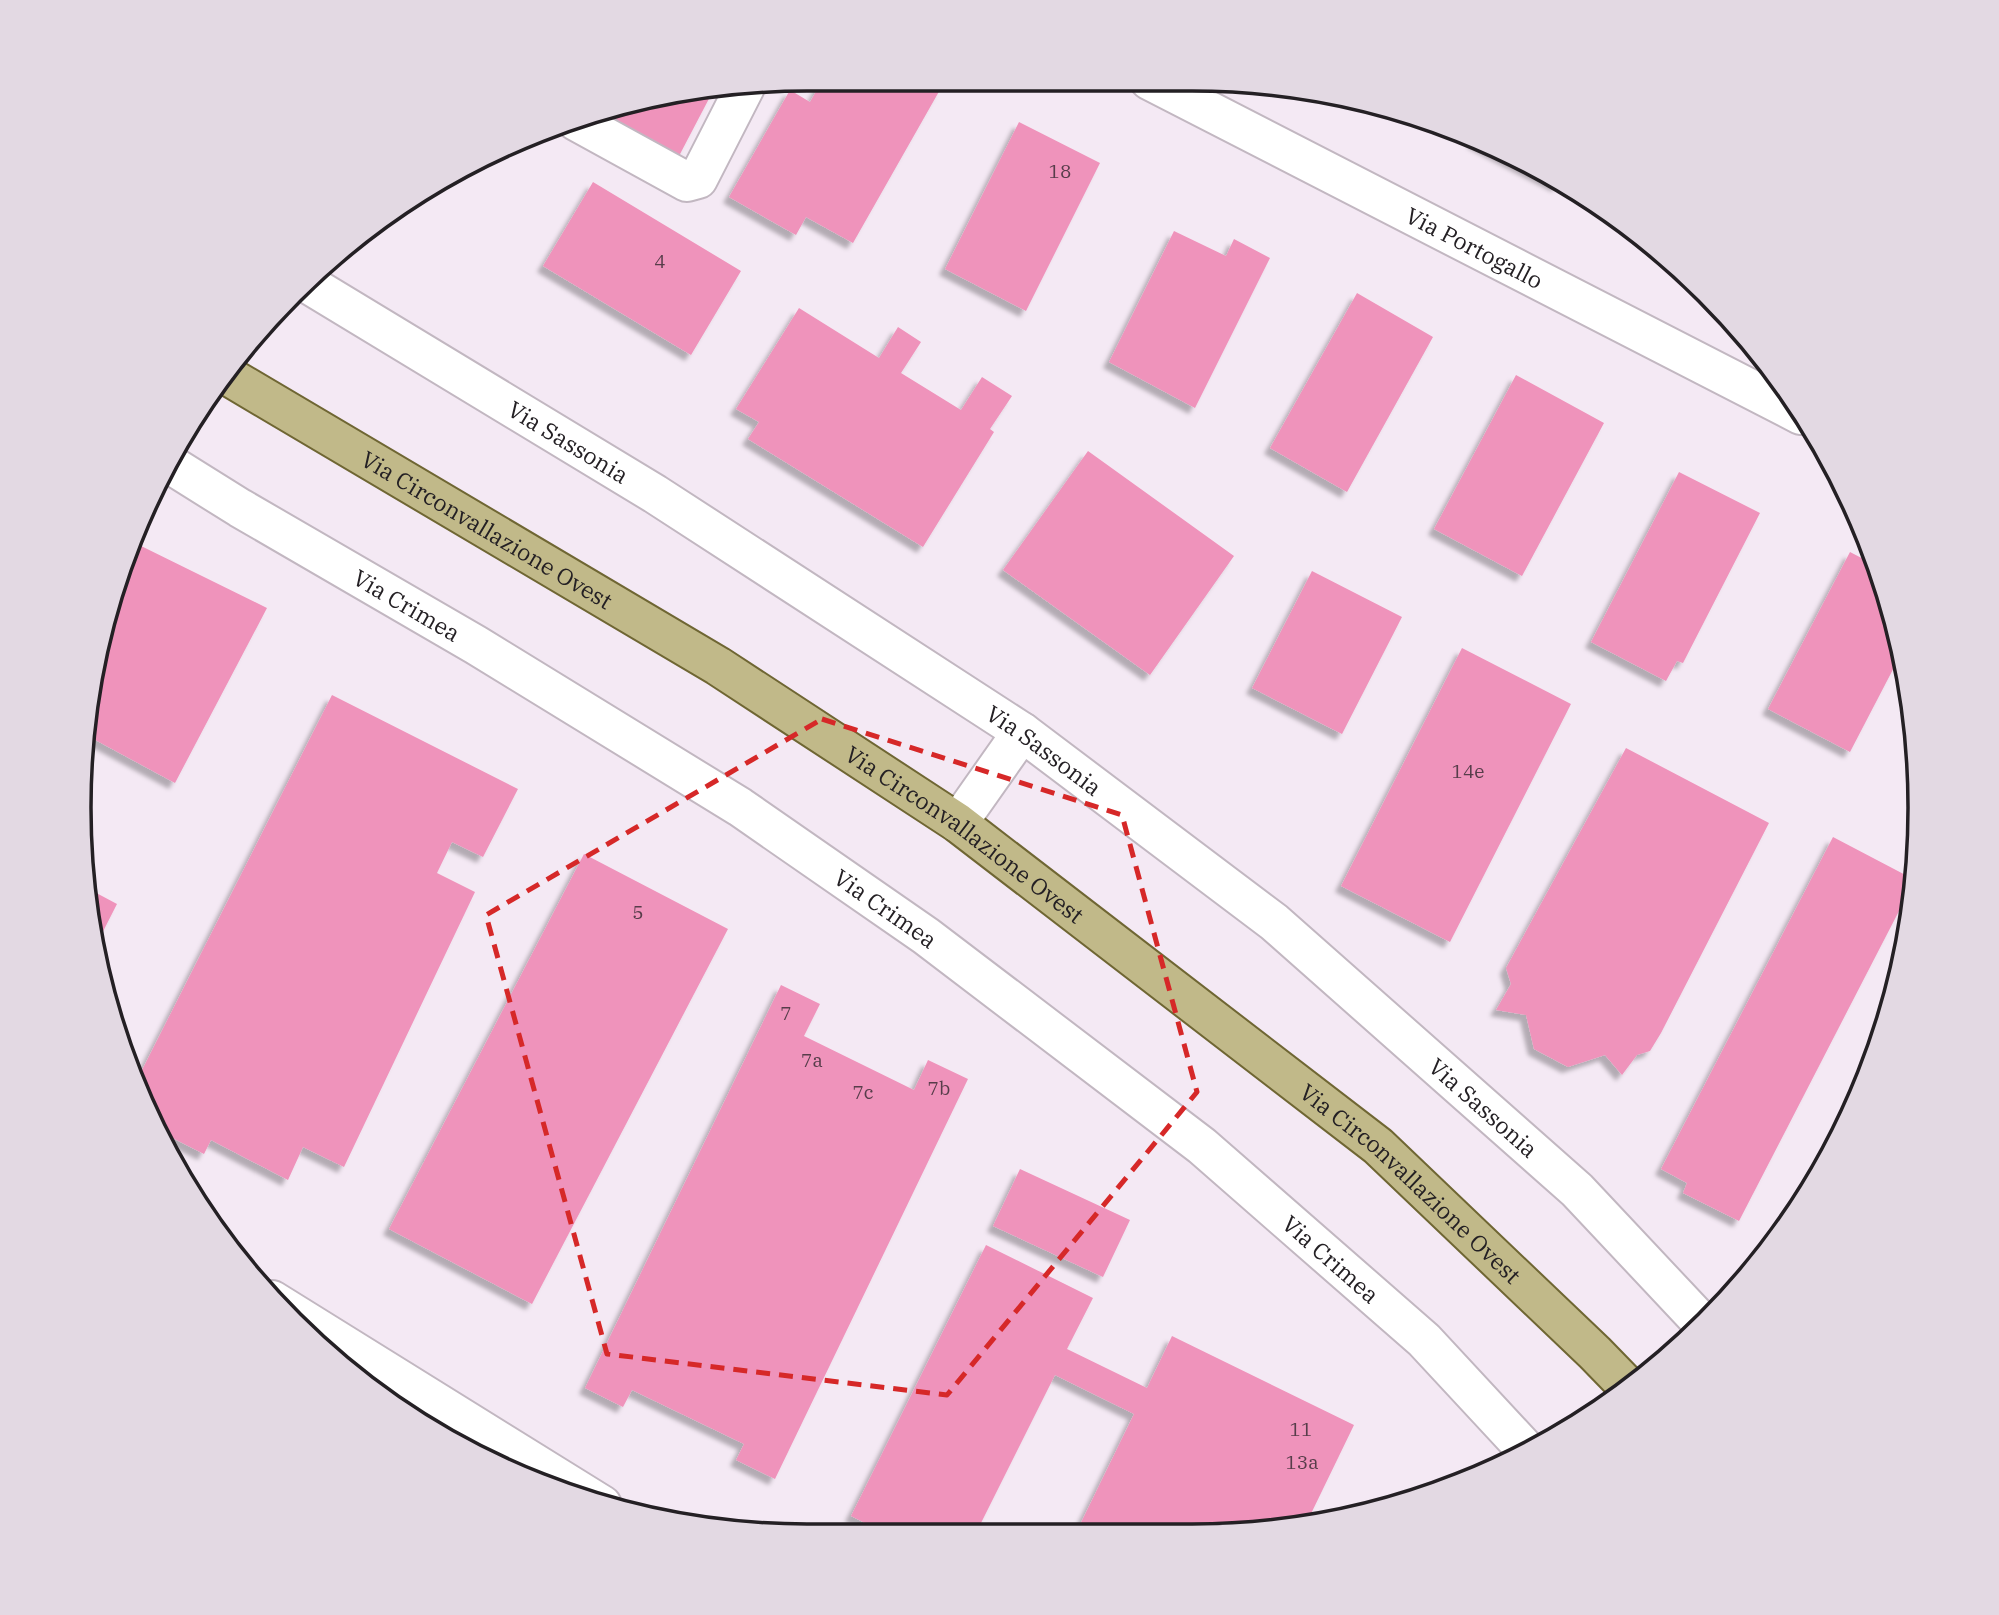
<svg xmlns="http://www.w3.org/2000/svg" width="1999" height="1615" viewBox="0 0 1999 1615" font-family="'IBM Plex Serif',serif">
<defs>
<filter id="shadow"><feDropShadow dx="-6" dy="6" stdDeviation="2" flood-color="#0004"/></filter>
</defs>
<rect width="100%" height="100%" fill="#f4e9f4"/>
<!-- building -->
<path fill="#ef93bb" filter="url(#shadow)" d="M823,79H926L941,88L853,243L806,217L796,235L729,197L790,90L810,102Z
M713,91L679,156L597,113L619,103Z
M1019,122L1100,163L1026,311L945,269Z
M1475,137L1556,177L1561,180L1558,186L1473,142Z
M593,182L741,271L691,355L543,266Z
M1174,231L1226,256L1234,239L1270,258L1195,408L1109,362Z
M1357,293L1433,337L1347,492L1270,448Z
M799,308L879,358L898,327L921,342L901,373L961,410L982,377L1012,396L990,429L994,432L923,547L748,439L759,422L736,409Z
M1516,375L1604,423L1522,576L1434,529Z
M1088,451L1234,556L1150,675L1003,570Z
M1679,472L1760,513L1683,663L1677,661L1666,681L1591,642Z
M135,543L267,608L175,783L88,736L104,619Z
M1850,552L1875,565L1895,619L1901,654L1850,752L1768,709Z
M1312,571L1402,617L1342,734L1252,688Z
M1462,648L1571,704L1450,942L1341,886Z
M332,695L518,789L483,857L452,842L437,873L475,892L344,1167L303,1147L288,1180L211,1140L204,1154L153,1128L137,1080Z
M1626,748L1769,823L1661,1033L1650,1051L1637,1055L1622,1075L1605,1055L1568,1067L1534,1049L1526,1015L1496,1010L1511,984L1506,968Z
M1833,837L1915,880L1739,1221L1683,1193L1687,1183L1661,1169Z
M584,854L728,929L532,1304L389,1229Z
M87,888L117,904L93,951V950Z
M781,985L820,1004L804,1036L914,1090L928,1060L968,1079L775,1479L736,1460L744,1444L632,1390L623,1407L585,1388Z
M1020,1169L1130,1220L1103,1277L993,1226Z
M986,1245L1093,1298L1067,1349L1147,1388L1172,1336L1354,1425L1306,1524L1239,1535H1075L1134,1414L1055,1375L975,1535H889L851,1516Z"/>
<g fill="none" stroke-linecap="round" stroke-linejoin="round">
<defs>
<g id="minor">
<path id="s1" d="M1149,80L1801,415"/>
<path d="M576,121L687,182L698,179L745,87"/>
<path id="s2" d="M305,282L655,494L1022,732L1274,922L1577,1190L1702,1323"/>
<path id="s3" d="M168,463L240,508L476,645L740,807L926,936L1202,1146L1424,1340L1528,1452"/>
<path d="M958,823L1022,732"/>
<path d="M272,1300L602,1505"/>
</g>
<g id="major">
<path id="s4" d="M228,376L718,666L958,823L1378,1146L1595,1353L1630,1389"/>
</g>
</defs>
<!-- minor casing -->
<use href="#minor" stroke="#c2b7c1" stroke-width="42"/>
<!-- major casing -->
<use href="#major" stroke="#6f6633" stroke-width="42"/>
<!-- minor -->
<use href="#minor" stroke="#fff" stroke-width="38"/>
<!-- major -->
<use href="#major" stroke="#c1b989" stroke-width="38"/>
</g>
<!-- marked area -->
<path fill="none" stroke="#d62828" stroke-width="5" stroke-dasharray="14 9" stroke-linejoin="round" d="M822,719L1122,815L1197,1092L947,1395L607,1354L486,915Z"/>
<g text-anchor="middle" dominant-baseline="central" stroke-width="5" stroke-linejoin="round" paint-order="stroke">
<!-- number labels -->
<g font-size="19" fill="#573d4a">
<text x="1060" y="171">18</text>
<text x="660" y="261">4</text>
<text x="1468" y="771">14e</text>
<text x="638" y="912">5</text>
<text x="786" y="1013">7</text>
<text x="812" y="1060">7a</text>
<text x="939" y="1088">7b</text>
<text x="863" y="1092">7c</text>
<text x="1301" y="1429">11</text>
<text x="1302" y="1462">13a</text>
</g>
<!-- street labels -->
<g font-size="23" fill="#242024" stroke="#f4e9f4">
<text stroke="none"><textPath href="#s1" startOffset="366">Via Portogallo</textPath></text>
<text stroke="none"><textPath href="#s2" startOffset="308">Via Sassonia</textPath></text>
<text stroke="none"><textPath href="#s4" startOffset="301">Via Circonvallazione Ovest</textPath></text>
<text stroke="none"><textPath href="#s3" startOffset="278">Via Crimea</textPath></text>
<text stroke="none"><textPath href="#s2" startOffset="875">Via Sassonia</textPath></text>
<text stroke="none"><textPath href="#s4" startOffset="868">Via Circonvallazione Ovest</textPath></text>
<text stroke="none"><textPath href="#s3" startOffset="845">Via Crimea</textPath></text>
<text stroke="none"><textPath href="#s2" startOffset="1442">Via Sassonia</textPath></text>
<text stroke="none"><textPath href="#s4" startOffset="1435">Via Circonvallazione Ovest</textPath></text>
<text stroke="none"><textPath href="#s3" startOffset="1412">Via Crimea</textPath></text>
</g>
</g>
<!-- crop -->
<path d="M0 0H1999V1615H0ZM807 91H1192A716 716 0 0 1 1908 807V808A716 716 0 0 1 1192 1524H807A716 716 0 0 1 91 808V807A716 716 0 0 1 807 91Z" fill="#e3d9e3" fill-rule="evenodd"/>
<path fill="none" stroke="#242024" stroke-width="3.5" d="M807 91H1192A716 716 0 0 1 1908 807V808A716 716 0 0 1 1192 1524H807A716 716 0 0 1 91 808V807A716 716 0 0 1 807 91Z"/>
</svg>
